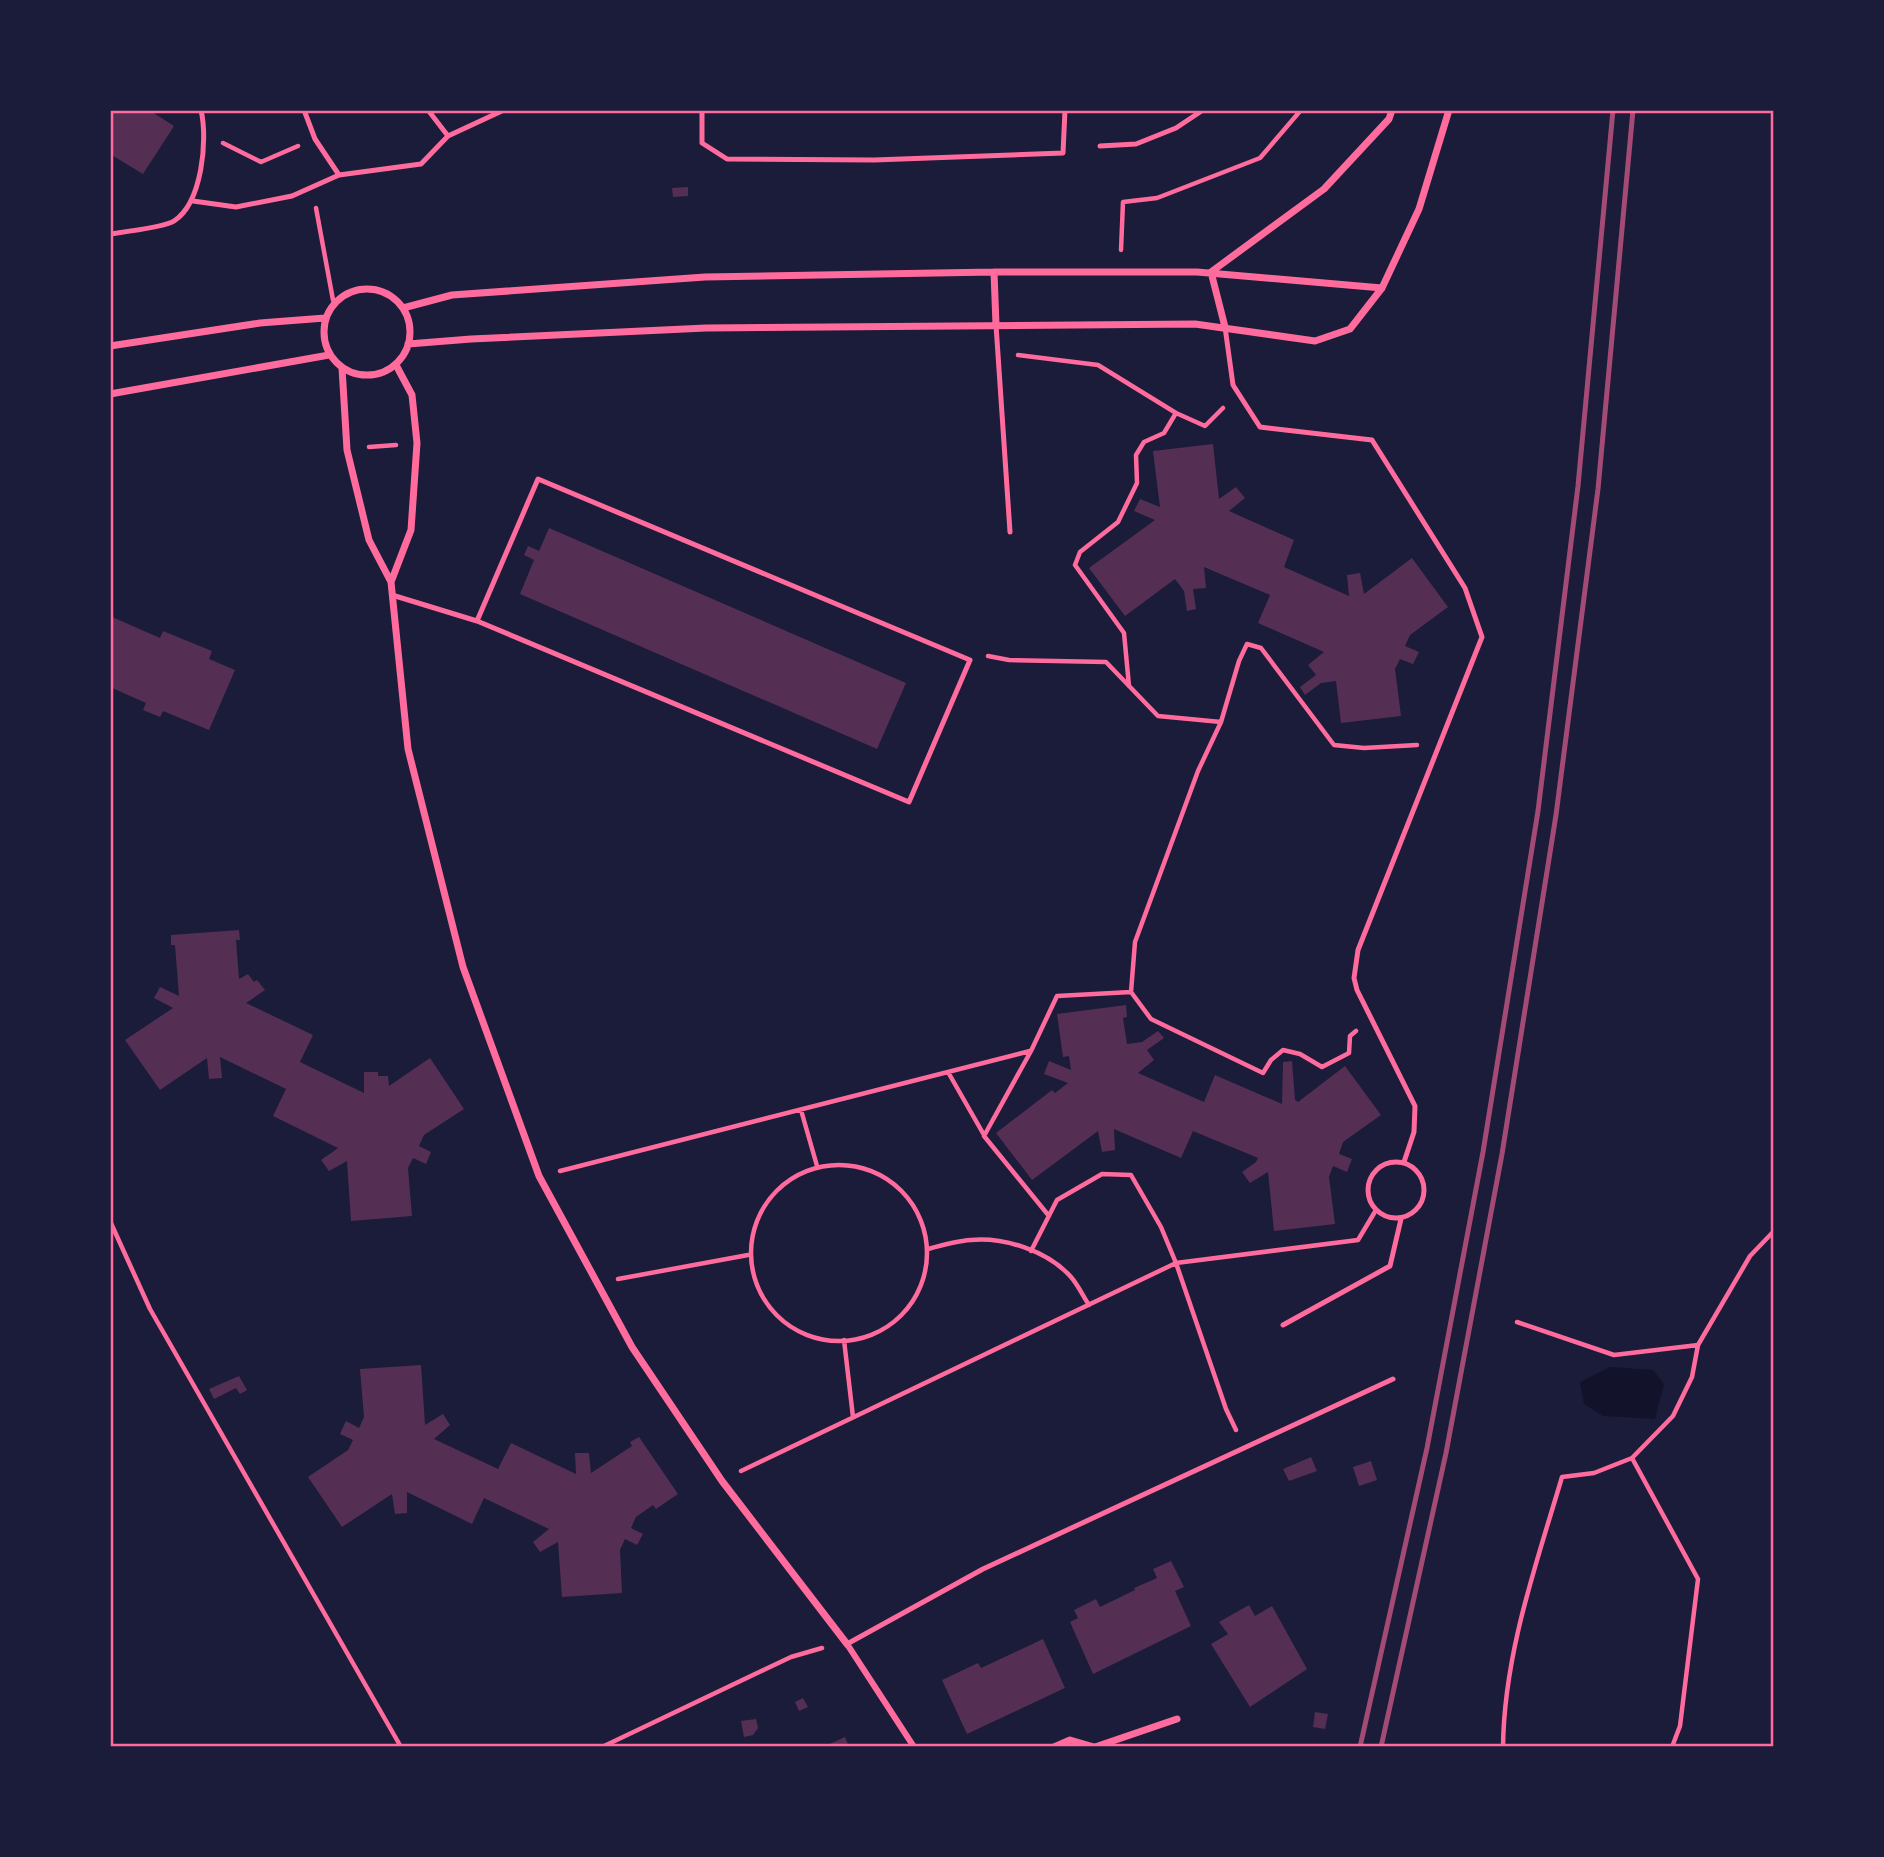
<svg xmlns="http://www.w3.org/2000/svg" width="1884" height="1857" viewBox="0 0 1884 1857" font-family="'Crimson Pro',serif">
<rect width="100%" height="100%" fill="#1b1b3a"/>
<!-- water -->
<path fill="#12122b" d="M1610,1367L1653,1370L1664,1384L1655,1419L1603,1416L1584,1404L1580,1382Z"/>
<!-- building -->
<path fill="#542f53" d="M110,110H149L174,126L143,174L110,154Z
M688,187V196L673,197L672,188Z
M1213,444L1219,499L1236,487L1245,498L1229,511L1294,540L1284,567L1349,596L1347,575L1360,573L1364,594L1412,558L1448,607L1410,635L1405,646L1419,652L1413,664L1400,659L1395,669L1401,716L1341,723L1336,681L1321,683L1305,695L1300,687L1316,675L1308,665L1324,652L1258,623L1270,595L1204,567L1206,588L1193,589L1196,609L1187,611L1184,591L1175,579L1125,616L1089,568L1155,520L1134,511L1140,499L1160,507L1153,451Z
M549,528L906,683L877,749L520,594L534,560L524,555L528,546L539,551Z
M110,616L160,638L163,631L212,651L209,659L235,670L209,730L163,711L160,717L143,710L146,703L110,687Z
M239,930L240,940H236L239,979L248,974L254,982L257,980L265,990L246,1003L313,1035L300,1062L364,1093V1072H378V1076H388L389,1086L430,1058L464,1109L424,1135L419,1146L431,1152L426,1164L413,1158L408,1168L412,1216L351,1221L347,1161L329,1171L321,1160L338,1148L273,1116L286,1089L220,1057L222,1078L209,1079L207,1058L160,1090L125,1040L173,1008L154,998L160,987L179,996L175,945H171V935Z
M1126,1005L1127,1017L1123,1018L1127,1044L1142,1042L1158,1031L1164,1038L1147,1050L1154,1060L1138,1073L1204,1102L1215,1075L1282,1104L1283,1062L1292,1061L1295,1100L1298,1102L1345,1066L1381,1115L1343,1142L1339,1154L1352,1159L1347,1172L1333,1166L1329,1177L1335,1224L1274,1231L1268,1172L1250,1183L1242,1172L1256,1162L1258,1158L1193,1131L1181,1158L1114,1129L1115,1150L1102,1152L1098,1131L1032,1180L996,1133L1052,1090L1055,1093L1068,1083L1044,1074L1049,1061L1071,1070L1069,1056L1063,1057L1057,1014Z
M421,1365L425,1425L443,1414L450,1425L434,1439L498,1469L511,1443L576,1474L575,1453H589L591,1473L632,1446L630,1442L639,1437L678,1494L656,1509L653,1505L636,1517L631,1528L643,1534L637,1545L625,1539L620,1550L622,1593L562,1597L558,1542L540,1552L533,1542L549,1529L484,1498L472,1524L407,1492V1513L395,1514L392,1494L342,1527L308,1477L348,1450L353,1440L340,1434L346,1421L359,1428L364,1417L360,1369Z
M239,1376L247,1390L240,1394L236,1388L214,1399L209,1389Z
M1311,1457L1317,1471L1289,1481L1283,1469Z
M1371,1461L1377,1480L1359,1486L1353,1467Z
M1171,1561L1184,1587L1175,1591L1191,1626L1093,1674L1070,1622L1078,1618L1074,1610L1096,1599L1100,1607L1135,1590L1134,1588L1157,1578L1153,1569Z
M1249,1605L1255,1616L1272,1606L1307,1669L1250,1707L1211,1644L1228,1634L1219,1622Z
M1043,1639L1065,1688L967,1734L942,1680L978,1663L981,1668Z
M803,1698L808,1707L799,1711L795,1702Z
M1315,1712L1328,1714L1325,1729L1313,1727Z
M756,1719L758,1728L753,1735L744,1737L741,1721Z
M845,1737L849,1747H823Z"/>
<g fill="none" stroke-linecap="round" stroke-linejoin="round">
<!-- path -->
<path stroke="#ff6b9d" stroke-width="4.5" d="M223,143L261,162L298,146
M316,208L333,300
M1121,250L1123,202L1157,198L1260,158L1301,110
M1018,355L1098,365L1176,413L1205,426L1223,408
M369,447L396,445
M988,656L1009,660L1106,662L1158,716L1221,722L1198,771L1135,942L1131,992L1057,996L1031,1051L984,1136L1049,1216
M1129,686L1124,633L1075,565L1080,552L1118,522L1137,483L1136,455L1144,442L1164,433L1176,413
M1221,722L1239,661L1247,644L1261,648L1334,745L1364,748L1417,745
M1131,992L1151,1019L1263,1073L1271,1060L1283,1050L1300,1054L1322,1067L1349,1053L1350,1036L1356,1031
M948,1072L984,1135
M801,1110L817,1166
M751 1253a88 88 0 1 1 176 0a88 88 0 1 1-176 0Z
M560,1171L1030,1051
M110,1221L150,1309L401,1747
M928,1249C942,1245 956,1241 971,1240C1005,1237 1048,1251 1071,1277C1078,1285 1083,1296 1089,1305
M1031,1251L1057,1200L1102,1174L1131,1175L1161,1227L1176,1263L1358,1240L1376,1210
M618,1279L748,1255
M1517,1322L1614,1355L1698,1345
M844,1340L853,1417
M1632,1458L1698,1579L1680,1726L1672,1747
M741,1471L1176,1263L1226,1409L1236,1430
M602,1747L791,1657L822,1648
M1503,1747C1504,1654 1536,1565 1562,1477L1594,1473L1632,1458L1673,1416L1692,1377L1698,1345L1750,1256L1774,1231"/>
<!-- service -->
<path stroke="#ff6b9d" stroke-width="5" d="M304,110L315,139L339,175
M428,110L448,136L504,110
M702,110V143L727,159L874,160L1063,153L1065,110
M1100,146L1136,144L1176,128L1203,110
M193,201L236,207L292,196L339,175L421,164L448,136
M110,234C124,232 165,227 174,221C202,203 208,140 201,110
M996,325L1010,532
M1225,327L1233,385L1260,427L1372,440L1465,588L1482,637L1358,950L1354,978L1357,990L1415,1106L1414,1132L1404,1162
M392,595L477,621L909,802L970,660L538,479L477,621
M1368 1190a28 28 0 1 1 56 0a28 28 0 1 1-56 0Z
M1283,1325L1390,1266L1401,1219
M847,1644L983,1569L1393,1379"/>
<!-- pedestrian -->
<path stroke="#ff6b9d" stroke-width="6" d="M847,1644L914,1747"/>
<!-- minor -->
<path stroke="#ff6b9d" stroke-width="7" d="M994,272L996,325
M1211,272L1324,189L1389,119L1392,110
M1211,272L1225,327
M324 332a43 43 0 1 1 86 0a43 43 0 1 1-86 0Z
M403,308L452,295L705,277L994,272H1197L1382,288
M408,344L471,339L706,328L1195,324L1315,341L1350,329L1382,288L1419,209L1449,110
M110,346L260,323L325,318
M396,365L412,395L417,443L411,530L391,582L408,749L463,967L539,1176L632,1347L722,1481L847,1644
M342,368L347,450L369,540L391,582
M110,394L329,355
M1054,1747L1070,1740L1094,1747
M1095,1747L1177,1719"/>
<!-- rail -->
<path stroke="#a44b75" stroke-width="5" d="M1360,1747L1427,1448L1483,1152L1538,811L1578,486L1613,110
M1381,1747L1446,1453L1502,1154L1556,815L1598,489L1633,110"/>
</g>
<!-- border -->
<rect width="1884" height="1857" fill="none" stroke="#1b1b3a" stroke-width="224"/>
<rect x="112" y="112" width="1660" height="1633" fill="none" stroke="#ff6b9d" stroke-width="2.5"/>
</svg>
